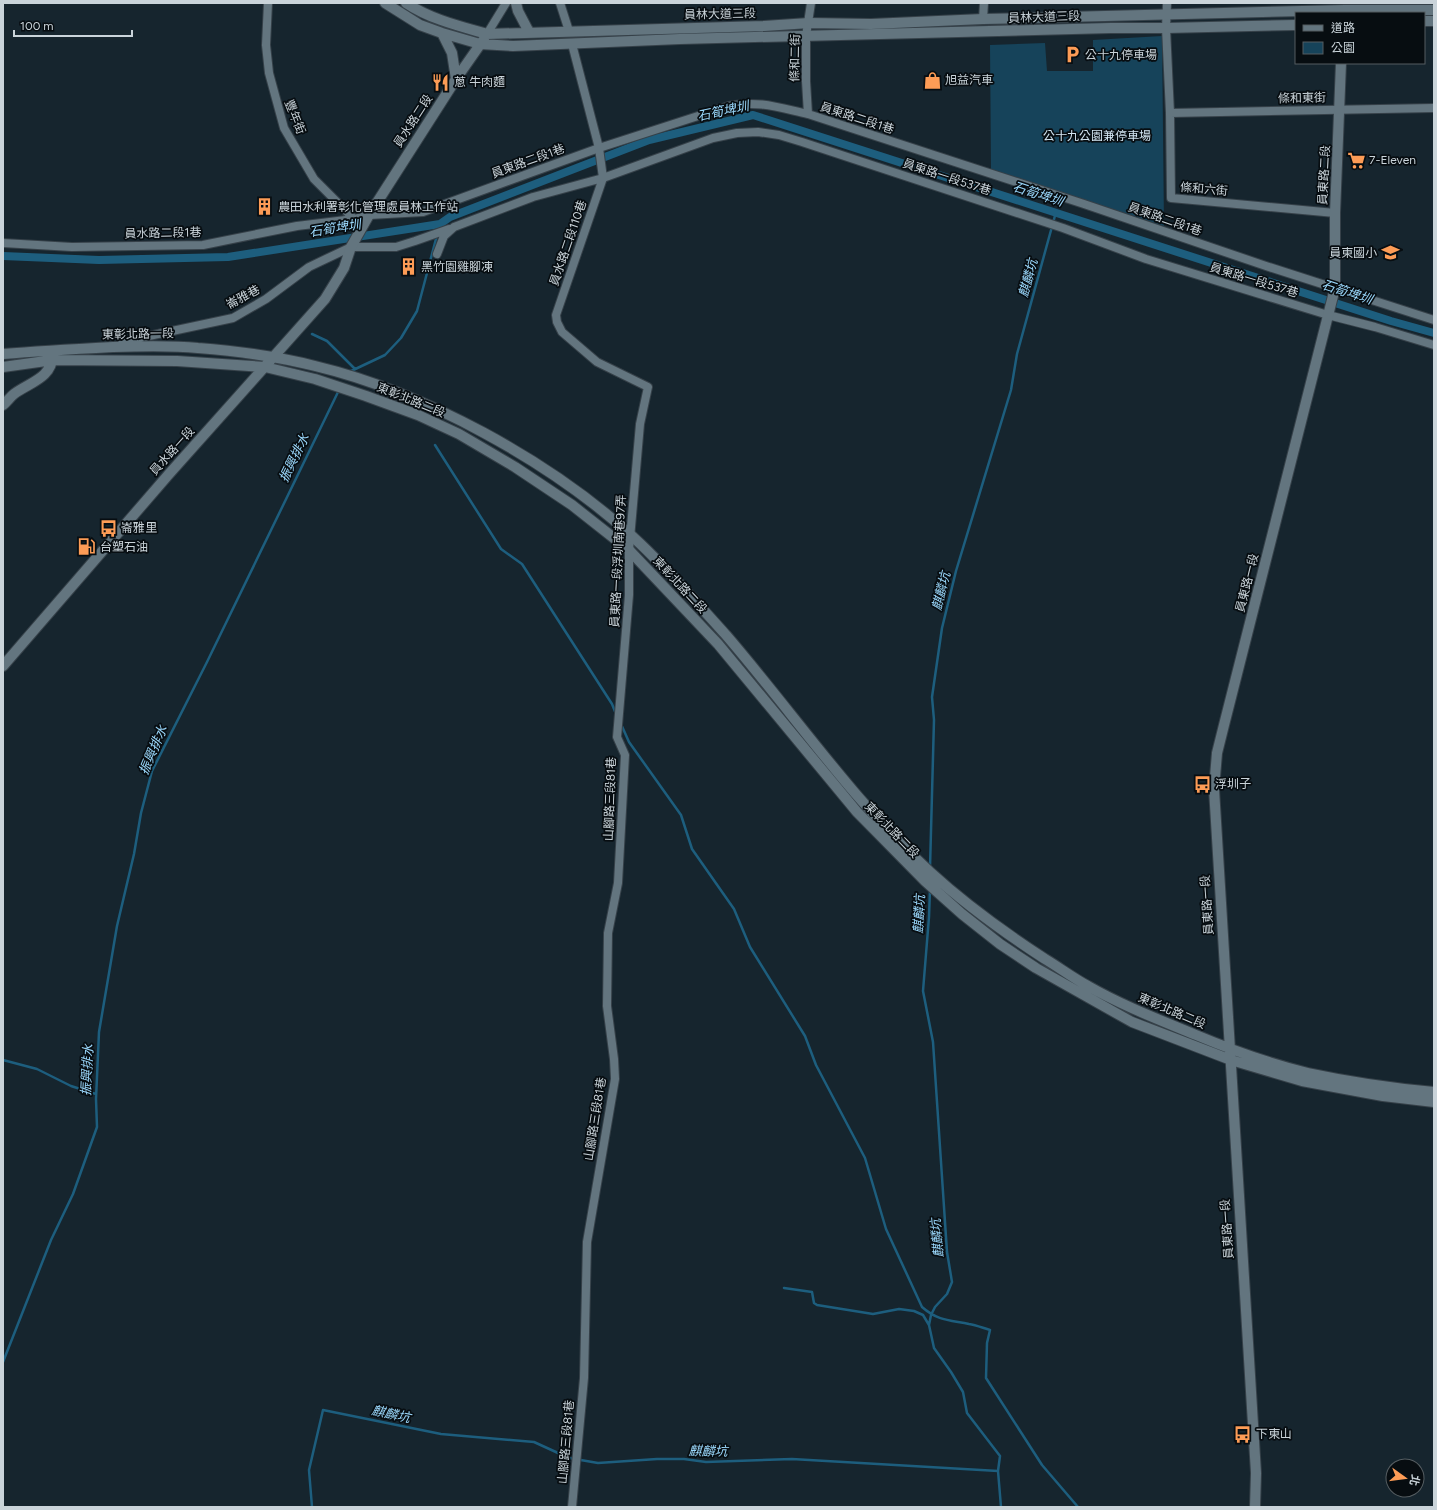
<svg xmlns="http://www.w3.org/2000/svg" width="1437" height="1510" viewBox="0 0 1437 1510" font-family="Figtree,'Noto Sans TC',sans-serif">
<rect width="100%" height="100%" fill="#16252e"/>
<!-- green -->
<path fill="#16435a" d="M1162,36L1164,226L991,170L990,45L1045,43L1047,71H1093V40Z"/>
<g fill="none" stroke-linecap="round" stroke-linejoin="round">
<!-- stream -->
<path stroke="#1d5e7e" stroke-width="2.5" d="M438,230L440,224
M312,334L327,341L355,369
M349,372L385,355L401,338L417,311L437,235
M435,445L501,549L522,564L612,704L616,714
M621,724L629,742L681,815L692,849L734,909L750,947L805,1036L816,1065L865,1158L886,1229L922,1307C938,1321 949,1320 969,1324C976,1325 983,1328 990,1330L987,1343L986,1378L1042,1465L1078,1507
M930,868L934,720L932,697L942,628L956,571L1011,390L1017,354L1056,212
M3,1060L37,1069L71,1086L96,1094
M784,1288L812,1292L814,1303L817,1305L873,1314L899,1309L914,1311L923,1315L929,1325
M3,1362L51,1240L73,1194L97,1127L96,1099L99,1032L117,926L134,854L141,813L152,771L207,662L339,390
M998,1471L1001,1507
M312,1507L309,1470L323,1410L441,1434L534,1442L569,1458L598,1463L657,1459H684L706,1462L792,1459L998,1471L1000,1456L967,1413L963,1392L951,1372L934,1348L929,1325L931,1315L935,1307L947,1294L952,1282L947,1252L933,1042L923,991L929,917L930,889"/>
<!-- canal -->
<path stroke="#1d5e7e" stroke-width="8" d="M3,256L99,260L228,257L440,224L450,217L649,140L753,115L1391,321L1434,333"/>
<defs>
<path id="street" d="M268,3L266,45L269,73L284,128L314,179L354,219
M560,3L569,31
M1167,3L1166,28L1170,113L1171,198L1335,213
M983,19L984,3
M487,34L506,3
M572,44L599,148L603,178L556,315L557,322L562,332L597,362L648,387L640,424L629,550V595L617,737L625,755L618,883L608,933L607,1006L614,1059L615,1079L587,1242L584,1378L572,1507
M1170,113L1434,108
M808,114L806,81V36L811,3
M3,243L72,247L203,245L297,226L354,219L369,215L423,212L599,148L729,106C758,100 780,108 808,114L1084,204L1266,266L1434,320
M437,254L444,236L454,227L533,197L603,178L713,138L737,133L758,132L779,135L802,142L1063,228L1146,259L1328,315L1375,327L1434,345
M121,344L144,337L233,318L266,299L309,267L351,247H396L415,241L449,229"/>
<path id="secondary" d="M385,3L420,25L442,33L480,44L513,46L680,39L1111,28H1166L1296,25
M406,3C430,19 459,26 487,34L764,26L809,23L871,24L983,19L1345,10H1434
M516,3L518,11L529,32
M1424,21H1434
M442,33L452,53L456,79
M3,354C40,351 76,349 113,347C141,346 169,345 198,348C237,351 276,356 315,366C424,392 550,461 633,537C666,567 696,602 726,635C794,714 853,801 930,872C966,905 1005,933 1045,959C1060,968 1073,978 1088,986C1123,1006 1160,1020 1196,1035C1232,1050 1270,1064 1308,1073C1350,1082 1392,1088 1434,1092
M3,367L53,360L177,361L265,367L315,379L366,396L418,415L459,434L515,467L572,505L629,550L718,644L857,812L925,881L962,914L1000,944L1036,968L1132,1022L1231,1060L1302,1081L1383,1096L1434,1102
M3,405C7,402 10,397 14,394C30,382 51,379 53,355
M3,666L169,474L325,299L344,268L351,247L369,215L456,79L484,39
M1255,1507L1256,1473L1214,789L1217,753L1224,725L1335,288V213L1341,63"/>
</defs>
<!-- street casing -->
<use href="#street" stroke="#364149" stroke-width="10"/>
<!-- secondary casing -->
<use href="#secondary" stroke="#364149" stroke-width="12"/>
<!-- street -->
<use href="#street" stroke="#63757f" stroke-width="8"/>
<!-- secondary -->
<use href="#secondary" stroke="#63757f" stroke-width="10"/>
</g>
<!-- icons -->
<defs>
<symbol id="parking-bare" viewBox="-9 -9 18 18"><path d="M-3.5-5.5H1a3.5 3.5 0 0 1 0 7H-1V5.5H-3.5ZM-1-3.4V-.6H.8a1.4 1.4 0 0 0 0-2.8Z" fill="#fd9c56" stroke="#070d11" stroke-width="2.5" paint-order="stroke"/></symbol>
<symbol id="shop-bare" viewBox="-9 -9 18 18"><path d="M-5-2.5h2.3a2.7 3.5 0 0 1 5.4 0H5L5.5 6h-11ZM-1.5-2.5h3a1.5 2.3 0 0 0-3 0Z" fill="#fd9c56" stroke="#070d11" stroke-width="2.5" paint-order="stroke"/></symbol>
<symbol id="restaurant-bare" viewBox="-9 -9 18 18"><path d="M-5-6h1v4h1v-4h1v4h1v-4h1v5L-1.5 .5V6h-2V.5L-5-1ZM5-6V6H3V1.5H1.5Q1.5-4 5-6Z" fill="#fd9c56" stroke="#070d11" stroke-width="2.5" paint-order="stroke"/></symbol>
<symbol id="supermarket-bare" viewBox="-9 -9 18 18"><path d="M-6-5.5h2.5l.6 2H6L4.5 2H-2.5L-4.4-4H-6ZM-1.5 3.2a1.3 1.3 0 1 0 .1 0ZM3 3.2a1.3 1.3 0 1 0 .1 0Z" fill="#fd9c56" stroke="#070d11" stroke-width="2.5" paint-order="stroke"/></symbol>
<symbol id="building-bare" viewBox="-9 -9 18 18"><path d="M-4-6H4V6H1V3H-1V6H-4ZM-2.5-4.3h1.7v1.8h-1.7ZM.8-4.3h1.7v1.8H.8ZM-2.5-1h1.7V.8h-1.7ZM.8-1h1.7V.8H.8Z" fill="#fd9c56" stroke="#070d11" stroke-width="2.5" paint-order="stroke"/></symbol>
<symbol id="school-bare" viewBox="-9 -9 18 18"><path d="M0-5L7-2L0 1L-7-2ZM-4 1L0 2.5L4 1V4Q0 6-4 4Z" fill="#fd9c56" stroke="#070d11" stroke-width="2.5" paint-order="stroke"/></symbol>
<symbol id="bus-bare" viewBox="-9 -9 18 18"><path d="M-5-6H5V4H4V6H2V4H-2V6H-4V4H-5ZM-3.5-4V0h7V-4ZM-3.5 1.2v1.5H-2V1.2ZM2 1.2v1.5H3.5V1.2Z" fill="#fd9c56" stroke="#070d11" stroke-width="2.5" paint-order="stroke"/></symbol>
<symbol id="fuel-bare" viewBox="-9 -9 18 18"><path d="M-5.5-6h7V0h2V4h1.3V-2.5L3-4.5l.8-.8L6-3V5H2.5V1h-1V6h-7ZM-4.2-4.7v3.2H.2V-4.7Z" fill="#fd9c56" stroke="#070d11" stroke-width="2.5" paint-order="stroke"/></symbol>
</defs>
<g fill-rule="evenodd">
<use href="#parking-bare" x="1060" y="42" width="25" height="25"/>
<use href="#shop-bare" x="920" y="68" width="25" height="25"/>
<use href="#restaurant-bare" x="428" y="70" width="25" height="25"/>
<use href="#supermarket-bare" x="1344" y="148" width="25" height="25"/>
<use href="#building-bare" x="252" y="194" width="25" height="25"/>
<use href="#school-bare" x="1378" y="240" width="25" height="25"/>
<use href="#building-bare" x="396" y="254" width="25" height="25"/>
<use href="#bus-bare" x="96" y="516" width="25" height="25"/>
<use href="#fuel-bare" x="74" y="534" width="25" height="25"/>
<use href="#bus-bare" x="1190" y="772" width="25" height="25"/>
<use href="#bus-bare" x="1230" y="1422" width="25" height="25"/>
</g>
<g text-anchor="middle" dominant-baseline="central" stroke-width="3.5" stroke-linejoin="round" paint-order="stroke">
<!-- street labels -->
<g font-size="12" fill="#cad4da" stroke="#070d11">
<text transform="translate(720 14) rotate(-1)">員林大道三段</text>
<text transform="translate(1044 17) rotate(-2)">員林大道三段</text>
<text transform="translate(795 58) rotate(-89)">條和二街</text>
<text transform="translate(1302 98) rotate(-1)">條和東街</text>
<text transform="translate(295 117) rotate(68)">豐年街</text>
<text transform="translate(857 118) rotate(18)">員東路二段1巷</text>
<text transform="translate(413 121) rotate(-57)">員水路二段</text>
<text transform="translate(528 161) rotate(-20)">員東路二段1巷</text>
<text transform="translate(1324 175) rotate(-87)">員東路二段</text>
<text transform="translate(947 177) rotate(18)">員東路一段537巷</text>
<text transform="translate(1204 189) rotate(5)">條和六街</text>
<text transform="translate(1165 219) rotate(19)">員東路二段1巷</text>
<text transform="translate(163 233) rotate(-1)">員水路二段1巷</text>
<text transform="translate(568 243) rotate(-71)">員水路二段110巷</text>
<text transform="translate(1254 280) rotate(17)">員東路一段537巷</text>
<text transform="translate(243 297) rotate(-28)">崙雅巷</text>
<text transform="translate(138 334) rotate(-1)">東彰北路一段</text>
<text transform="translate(411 400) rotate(22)">東彰北路二段</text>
<text transform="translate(172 451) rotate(-48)">員水路一段</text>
<text transform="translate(618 561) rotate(-87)">員東路一段浮圳南巷97弄</text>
<text transform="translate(1247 583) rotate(-76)">員東路一段</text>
<text transform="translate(680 585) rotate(47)">東彰北路二段</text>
<text transform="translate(610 799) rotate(-88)">山腳路三段81巷</text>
<text transform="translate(892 830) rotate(46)">東彰北路二段</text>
<text transform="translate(1207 905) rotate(-94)">員東路一段</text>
<text transform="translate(1172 1011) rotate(23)">東彰北路二段</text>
<text transform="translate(595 1119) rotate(-81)">山腳路三段81巷</text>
<text transform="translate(1227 1229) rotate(-94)">員東路一段</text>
<text transform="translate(566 1442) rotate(-85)">山腳路三段81巷</text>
</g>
<!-- poi labels -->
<g font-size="12" fill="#cad4da" stroke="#070d11" text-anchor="start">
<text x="1085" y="55">公十九停車場</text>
<text x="945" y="80">旭益汽車</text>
<text x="454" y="82">蔥 牛肉麵</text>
<text x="1369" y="160">7-Eleven</text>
<text x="278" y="207">農田水利署彰化管理處員林工作站</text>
<text x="1377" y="253" text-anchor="end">員東國小</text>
<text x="421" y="267">黑竹園雞腳凍</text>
<text x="121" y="528">崙雅里</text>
<text x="100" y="547">台塑石油</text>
<text x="1215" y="784">浮圳子</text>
<text x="1256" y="1434">下東山</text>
</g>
<!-- park labels -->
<g font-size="12" fill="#d4e7f4" stroke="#070d11">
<text x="1097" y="136">公十九公園兼停車場</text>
</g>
<!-- water labels -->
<g font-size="13" font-style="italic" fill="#9ad7fb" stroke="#070d11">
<text transform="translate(723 111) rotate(-12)">石筍埤圳</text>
<text transform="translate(1038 194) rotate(18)">石筍埤圳</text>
<text transform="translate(335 228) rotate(-9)">石筍埤圳</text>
<text transform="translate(1028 278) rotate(-75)">麒麟坑</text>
<text transform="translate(1347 292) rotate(18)">石筍埤圳</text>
<text transform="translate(294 458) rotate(-64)">振興排水</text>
<text transform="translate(941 591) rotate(-76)">麒麟坑</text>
<text transform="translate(153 750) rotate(-67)">振興排水</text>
<text transform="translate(919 914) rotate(-87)">麒麟坑</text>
<text transform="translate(87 1070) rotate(-87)">振興排水</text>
<text transform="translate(937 1238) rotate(-95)">麒麟坑</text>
<text transform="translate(391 1414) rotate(12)">麒麟坑</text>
<text transform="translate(708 1451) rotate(1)">麒麟坑</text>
</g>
</g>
<!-- border -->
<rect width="1437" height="1510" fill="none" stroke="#cad4da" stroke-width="8"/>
<!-- legend -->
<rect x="1295" y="12" width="130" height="52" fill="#070d11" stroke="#555d61"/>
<rect x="1303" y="25" width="20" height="6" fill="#63757f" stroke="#555d61"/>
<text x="1331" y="32" font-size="12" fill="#cad4da">道路</text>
<rect x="1303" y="42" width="20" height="12" fill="#16435a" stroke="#555d61"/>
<text x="1331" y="52" font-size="12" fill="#cad4da">公園</text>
<!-- north arrow -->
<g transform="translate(1405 1478) rotate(104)"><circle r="19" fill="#070d11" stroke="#555d61"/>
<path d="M0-3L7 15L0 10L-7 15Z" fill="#fd9c56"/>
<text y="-6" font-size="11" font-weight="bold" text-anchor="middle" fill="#cad4da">北</text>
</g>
<!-- scale -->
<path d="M14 30v6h118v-6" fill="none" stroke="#cad4da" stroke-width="2"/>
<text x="20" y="30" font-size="12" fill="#cad4da" stroke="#070d11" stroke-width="3" paint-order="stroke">100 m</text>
</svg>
